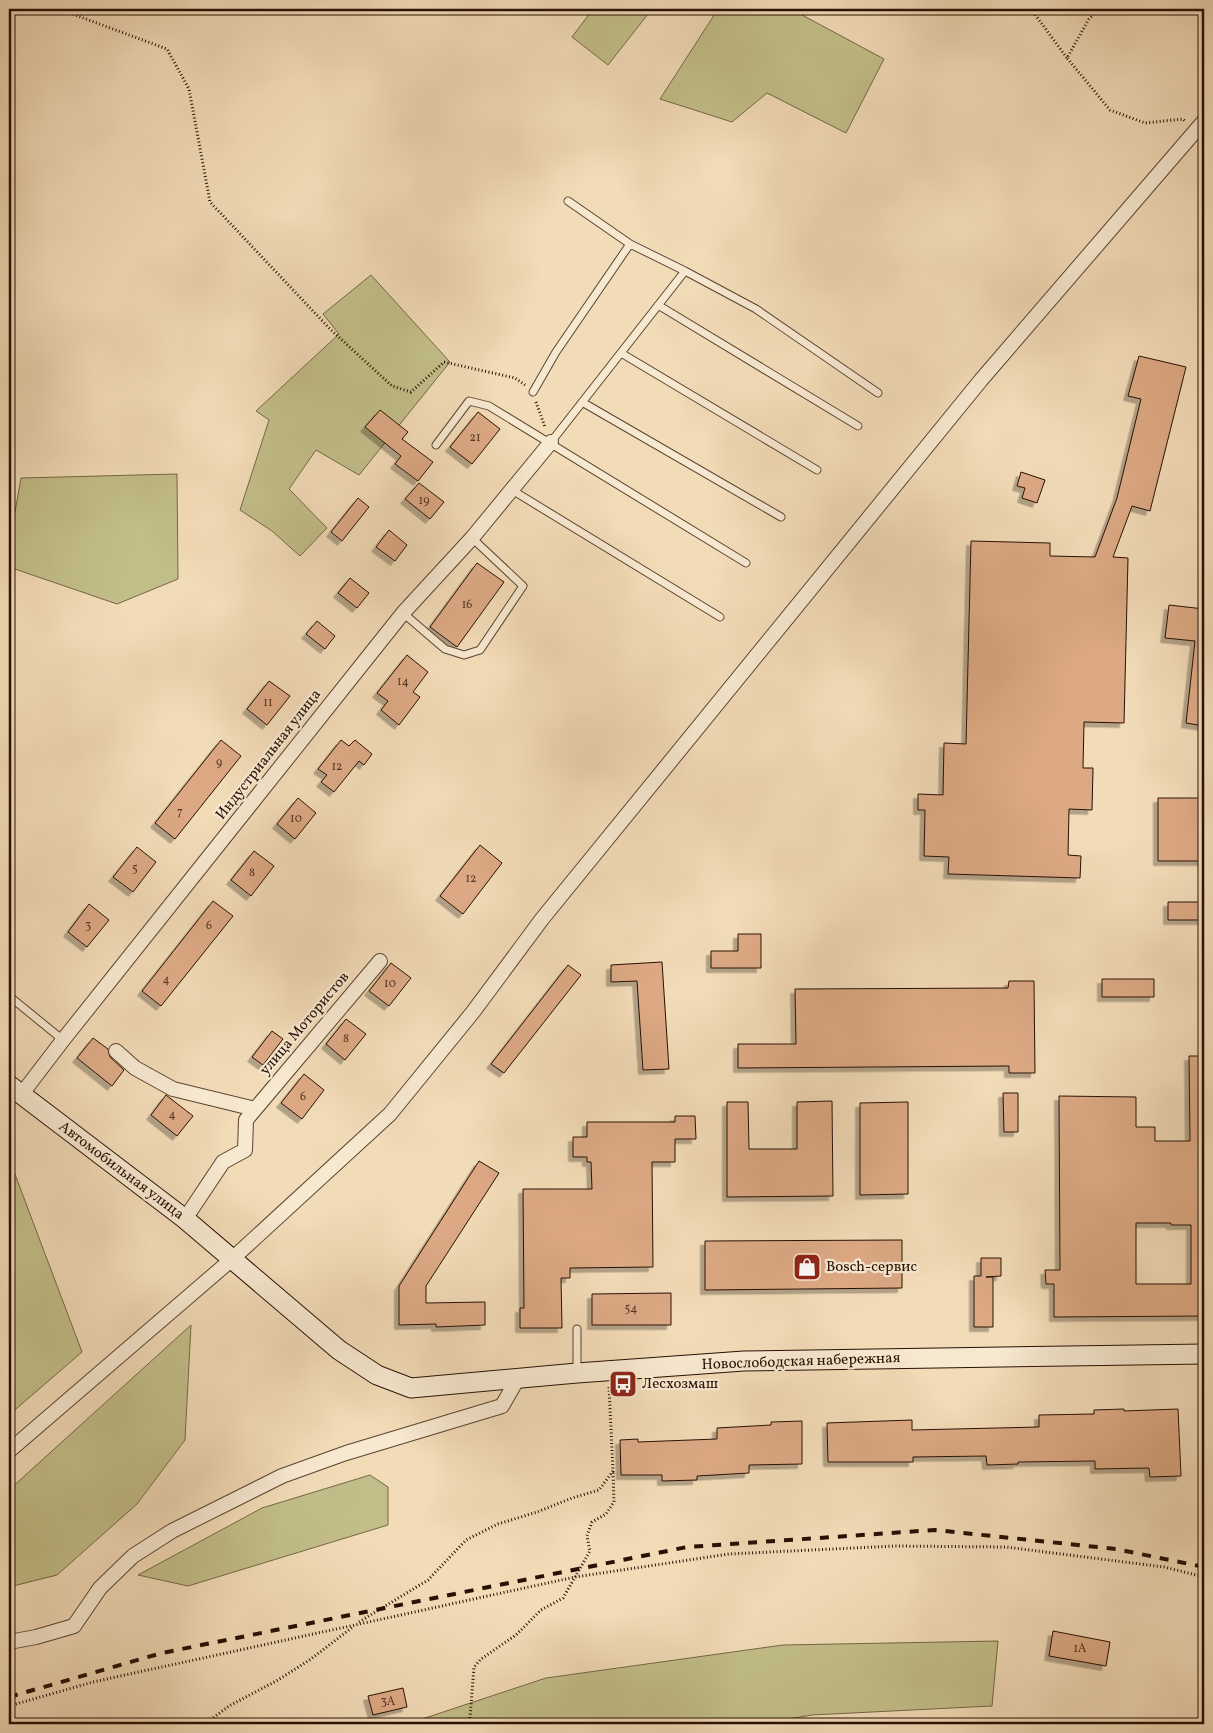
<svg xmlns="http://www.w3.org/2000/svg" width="1213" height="1733" viewBox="0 0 1213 1733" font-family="Vollkorn,serif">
<defs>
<filter id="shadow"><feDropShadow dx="-4.5" dy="4.5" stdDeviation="0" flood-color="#0004"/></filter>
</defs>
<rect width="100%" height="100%" fill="#f2dbb7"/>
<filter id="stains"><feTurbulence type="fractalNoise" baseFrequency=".004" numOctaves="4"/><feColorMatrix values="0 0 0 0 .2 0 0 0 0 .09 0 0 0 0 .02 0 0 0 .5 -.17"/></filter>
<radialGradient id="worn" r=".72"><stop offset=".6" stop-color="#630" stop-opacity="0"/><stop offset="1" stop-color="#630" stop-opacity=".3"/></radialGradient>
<!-- green -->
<path fill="#c2be89" stroke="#756746" d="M593,9H652L608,65L572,37Z
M718,9H791L884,59L846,133L767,93L732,122L660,99Z
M371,275L450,362L359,475L316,450L289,489L327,528L300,556L272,531L240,510L269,420L256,411L339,334L323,314Z
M177,474L178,579L117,604L9,567V546L21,478Z
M9,1165L13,1169L82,1352L9,1415Z
M191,1325L185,1440L137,1504L57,1575L9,1587V1490Z
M370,1475L388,1487V1525L188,1586L138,1575L262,1508Z
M998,1641L992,1706L812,1715L758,1724H407L546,1678L783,1645Z"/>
<!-- building -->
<path fill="#dca984" stroke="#281004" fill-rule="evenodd" filter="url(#shadow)" d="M1139,356L1186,367L1150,511L1132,506L1113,557L1128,558L1124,723L1084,722L1083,768H1093L1092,810L1069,809L1068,855L1081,856L1080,878L948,874L949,857L924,856L925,810H918V794L943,795L944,743L966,744L971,541L1050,543V556L1095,557L1117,498L1141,399L1128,396Z
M380,410L408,432L402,439L433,462L418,481L395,464L401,456L365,427Z
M478,412L500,429L472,464L450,447Z
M1021,472L1045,480L1037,503L1022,498L1025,488L1017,486Z
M419,483L444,502L430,519L405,499Z
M358,498L369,507L342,541L331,532Z
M389,530L407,545L395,561L376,547Z
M477,563L504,582L457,647L430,627Z
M350,578L369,593L357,608L338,593Z
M1169,605L1204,609V726L1186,723L1195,641L1165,638Z
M317,621L335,636L325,649L306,634Z
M407,655L428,672L413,692L420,697L399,725L381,710L388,701L377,693Z
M269,681L290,696L267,725L247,709Z
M221,740L241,756L175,839L155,823Z
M341,740L349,746L355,740L372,754L364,765L359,761L334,792L321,782L327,775L318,769Z
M298,798L316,813L295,839L277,824Z
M1158,798H1204V861H1158Z
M480,845L502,863L463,914L440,896Z
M137,847L156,862L133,892L113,877Z
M254,851L274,866L251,896L231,880Z
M213,901L233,916L161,1006L142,991Z
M1168,902H1204V920H1168Z
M89,904L109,920L87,947L68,932Z
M738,934H761V968H711V951H738Z
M662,962L669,1069L643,1070L637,981L611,982V965Z
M391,963L411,978L389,1006L369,991Z
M568,965L581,975L504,1073L491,1064Z
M1102,979H1154V997H1102Z
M1009,981H1034L1035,1073H1009V1066L738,1068V1044H796L795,989L1008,988Z
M346,1019L366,1034L345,1060L326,1044Z
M272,1031L283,1039L263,1065L252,1057Z
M93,1038L108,1049L110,1057L124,1070L112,1086L77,1058Z
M1189,1056H1204V1316L1054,1317V1284H1046L1045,1270H1060L1059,1096L1136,1097V1127H1155V1141H1190ZM1136,1223H1171V1225H1191V1284H1136Z
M304,1074L324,1090L302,1119L281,1103Z
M1003,1093H1018V1132H1004Z
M166,1095L193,1116L177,1136L151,1115Z
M832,1101L833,1196L727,1197V1102H748L749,1149H797V1102Z
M908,1102V1194L860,1195V1103Z
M675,1116H695L696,1139H675V1162H652L653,1267L570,1268V1278H561L562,1328H520V1308H524L523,1189H592L591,1162H587V1157H573V1137H587V1122H675Z
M479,1161L499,1173L426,1286V1303L485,1302V1325L436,1327V1324L399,1325V1286Z
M902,1240V1288L705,1290V1241Z
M981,1258H1001V1276L986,1277H993V1327H974V1276H981Z
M671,1293V1325H592V1294Z
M1124,1409V1411L1178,1409L1181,1476L1150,1477L1149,1468L1095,1469V1461L1018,1462V1464L987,1465L986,1456L913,1457V1462H828L827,1423L912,1420V1430L1039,1427V1415L1094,1414V1410Z
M802,1421V1464L749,1465V1473L697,1476V1480L662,1481V1475H621L620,1440L638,1439V1442L717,1439V1428L771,1425V1422Z
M1053,1631L1110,1642L1106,1666L1049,1656Z
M403,1688L407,1707L373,1715L368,1696Z"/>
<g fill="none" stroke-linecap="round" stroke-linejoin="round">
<defs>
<path id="lane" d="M568,201L630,244L685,271L756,309L878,393
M658,305L858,426
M621,353L817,470
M533,392L556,352L630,244
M582,402L781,517
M551,442L685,271
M436,445L469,401L489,406L746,563
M512,490L720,617
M403,613L445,649L464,655L480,650L523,586L472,538
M9,996L63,1040
M577,1329V1371"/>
<path id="street" d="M116,1051L135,1068L173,1089L255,1109
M21,1095L63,1040L403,613L472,538L551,442
M185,1219L223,1162L245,1150L246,1120L380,961
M9,1451L231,1260L390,1114L473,1012L542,919L981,380L1204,121
M9,1642L36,1637L74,1626L100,1588L133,1556L172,1531L282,1476L346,1453L502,1406L518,1378"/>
<path id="secondary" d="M9,1085L185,1219L339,1350L377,1375L411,1388L577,1373L744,1361L1204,1354"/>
</defs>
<!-- lane casing -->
<use href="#lane" stroke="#5a4331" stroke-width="9"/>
<!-- street casing -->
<use href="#street" stroke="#5a4331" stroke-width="16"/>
<!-- secondary casing -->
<use href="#secondary" stroke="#281004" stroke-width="21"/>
<!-- path -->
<path stroke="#281004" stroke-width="3" stroke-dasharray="1 2.5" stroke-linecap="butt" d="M64,9L67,12L167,49L189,89L210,202L330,329L392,386L411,392L444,362L515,378L525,385
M1031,9L1067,58
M1099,9L1089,19L1067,58L1110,110L1145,123L1183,119L1185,121
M1196,9L1204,14
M536,402L545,427
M359,1622L428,1580L466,1540L498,1524L537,1512L572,1498L599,1490L613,1471L609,1387
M9,1706L93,1682L575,1577L729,1554L895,1546L1006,1547L1164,1567L1204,1577
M205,1724L229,1706L278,1680L311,1659L354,1626
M474,1724L470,1718L474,1667L481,1659L516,1635L541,1610L563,1598L590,1551L587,1536L592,1522L606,1514L614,1502L613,1472"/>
<!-- lane -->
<use href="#lane" stroke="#f7e8d0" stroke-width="7"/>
<!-- street -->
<use href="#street" stroke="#f7e8d0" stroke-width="14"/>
<!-- secondary -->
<use href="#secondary" stroke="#f7e8d0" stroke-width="19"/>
<!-- rail -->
<path stroke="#281004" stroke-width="4" stroke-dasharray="9 9" stroke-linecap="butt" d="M9,1697L162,1653L687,1547L935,1530L1116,1549L1204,1567"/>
</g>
<!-- icons -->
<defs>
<symbol id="shop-square" viewBox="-11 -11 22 22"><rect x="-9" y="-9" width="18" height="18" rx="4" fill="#8f2418" stroke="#f7e8d0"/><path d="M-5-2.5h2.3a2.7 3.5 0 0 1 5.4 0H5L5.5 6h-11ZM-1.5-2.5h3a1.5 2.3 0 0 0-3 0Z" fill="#fff"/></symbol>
<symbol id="bus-square" viewBox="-11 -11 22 22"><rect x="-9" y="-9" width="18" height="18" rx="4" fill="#8f2418" stroke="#f7e8d0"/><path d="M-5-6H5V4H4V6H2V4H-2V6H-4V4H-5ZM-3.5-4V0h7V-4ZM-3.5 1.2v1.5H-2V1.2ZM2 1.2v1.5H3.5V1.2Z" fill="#fff"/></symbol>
</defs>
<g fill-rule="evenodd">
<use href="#shop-square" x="791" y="1251" width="32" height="32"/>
<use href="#bus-square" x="607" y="1368" width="32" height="32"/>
</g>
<g text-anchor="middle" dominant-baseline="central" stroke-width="4.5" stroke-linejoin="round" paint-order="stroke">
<!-- number labels -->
<g font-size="12" fill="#553624">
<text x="475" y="438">21</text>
<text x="424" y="501">19</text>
<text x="467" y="605">16</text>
<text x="403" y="682">14</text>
<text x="268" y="703">11</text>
<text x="219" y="763">9</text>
<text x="337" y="767">12</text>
<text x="180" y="812">7</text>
<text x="296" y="819">10</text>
<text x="135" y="869">5</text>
<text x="252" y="873">8</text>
<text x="471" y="879">12</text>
<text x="88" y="926">3</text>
<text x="209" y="926">6</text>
<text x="166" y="980">4</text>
<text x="390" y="984">10</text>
<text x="346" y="1039">8</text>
<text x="303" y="1097">6</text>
<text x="172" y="1115">4</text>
<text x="631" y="1309">54</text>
<text x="1080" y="1649">1А</text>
<text x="388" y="1702">3А</text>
</g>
<!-- street labels -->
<g font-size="15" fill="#281004" stroke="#f7e8d0">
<text transform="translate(269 755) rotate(-52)">Индустриальная улица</text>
<text transform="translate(305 1024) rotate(-50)">улица Мотористов</text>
<text transform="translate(121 1171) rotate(37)">Автомобильная улица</text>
<text transform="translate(801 1362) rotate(-2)">Новослободская набережная</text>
</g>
<!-- poi labels -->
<g font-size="15" fill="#281004" stroke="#f7e8d0" text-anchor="start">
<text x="826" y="1267">Bosch-сервис</text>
<text x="642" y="1384">Лесхозмаш</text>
</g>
</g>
<!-- margin -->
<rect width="1213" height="1733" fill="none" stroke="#f2dbb7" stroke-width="30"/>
<rect x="10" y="10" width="1193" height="1713" fill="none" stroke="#281004" stroke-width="2.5"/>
<rect x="15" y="15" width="1183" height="1703" fill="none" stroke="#281004"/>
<rect width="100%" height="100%" filter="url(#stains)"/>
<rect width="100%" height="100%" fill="url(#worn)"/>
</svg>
